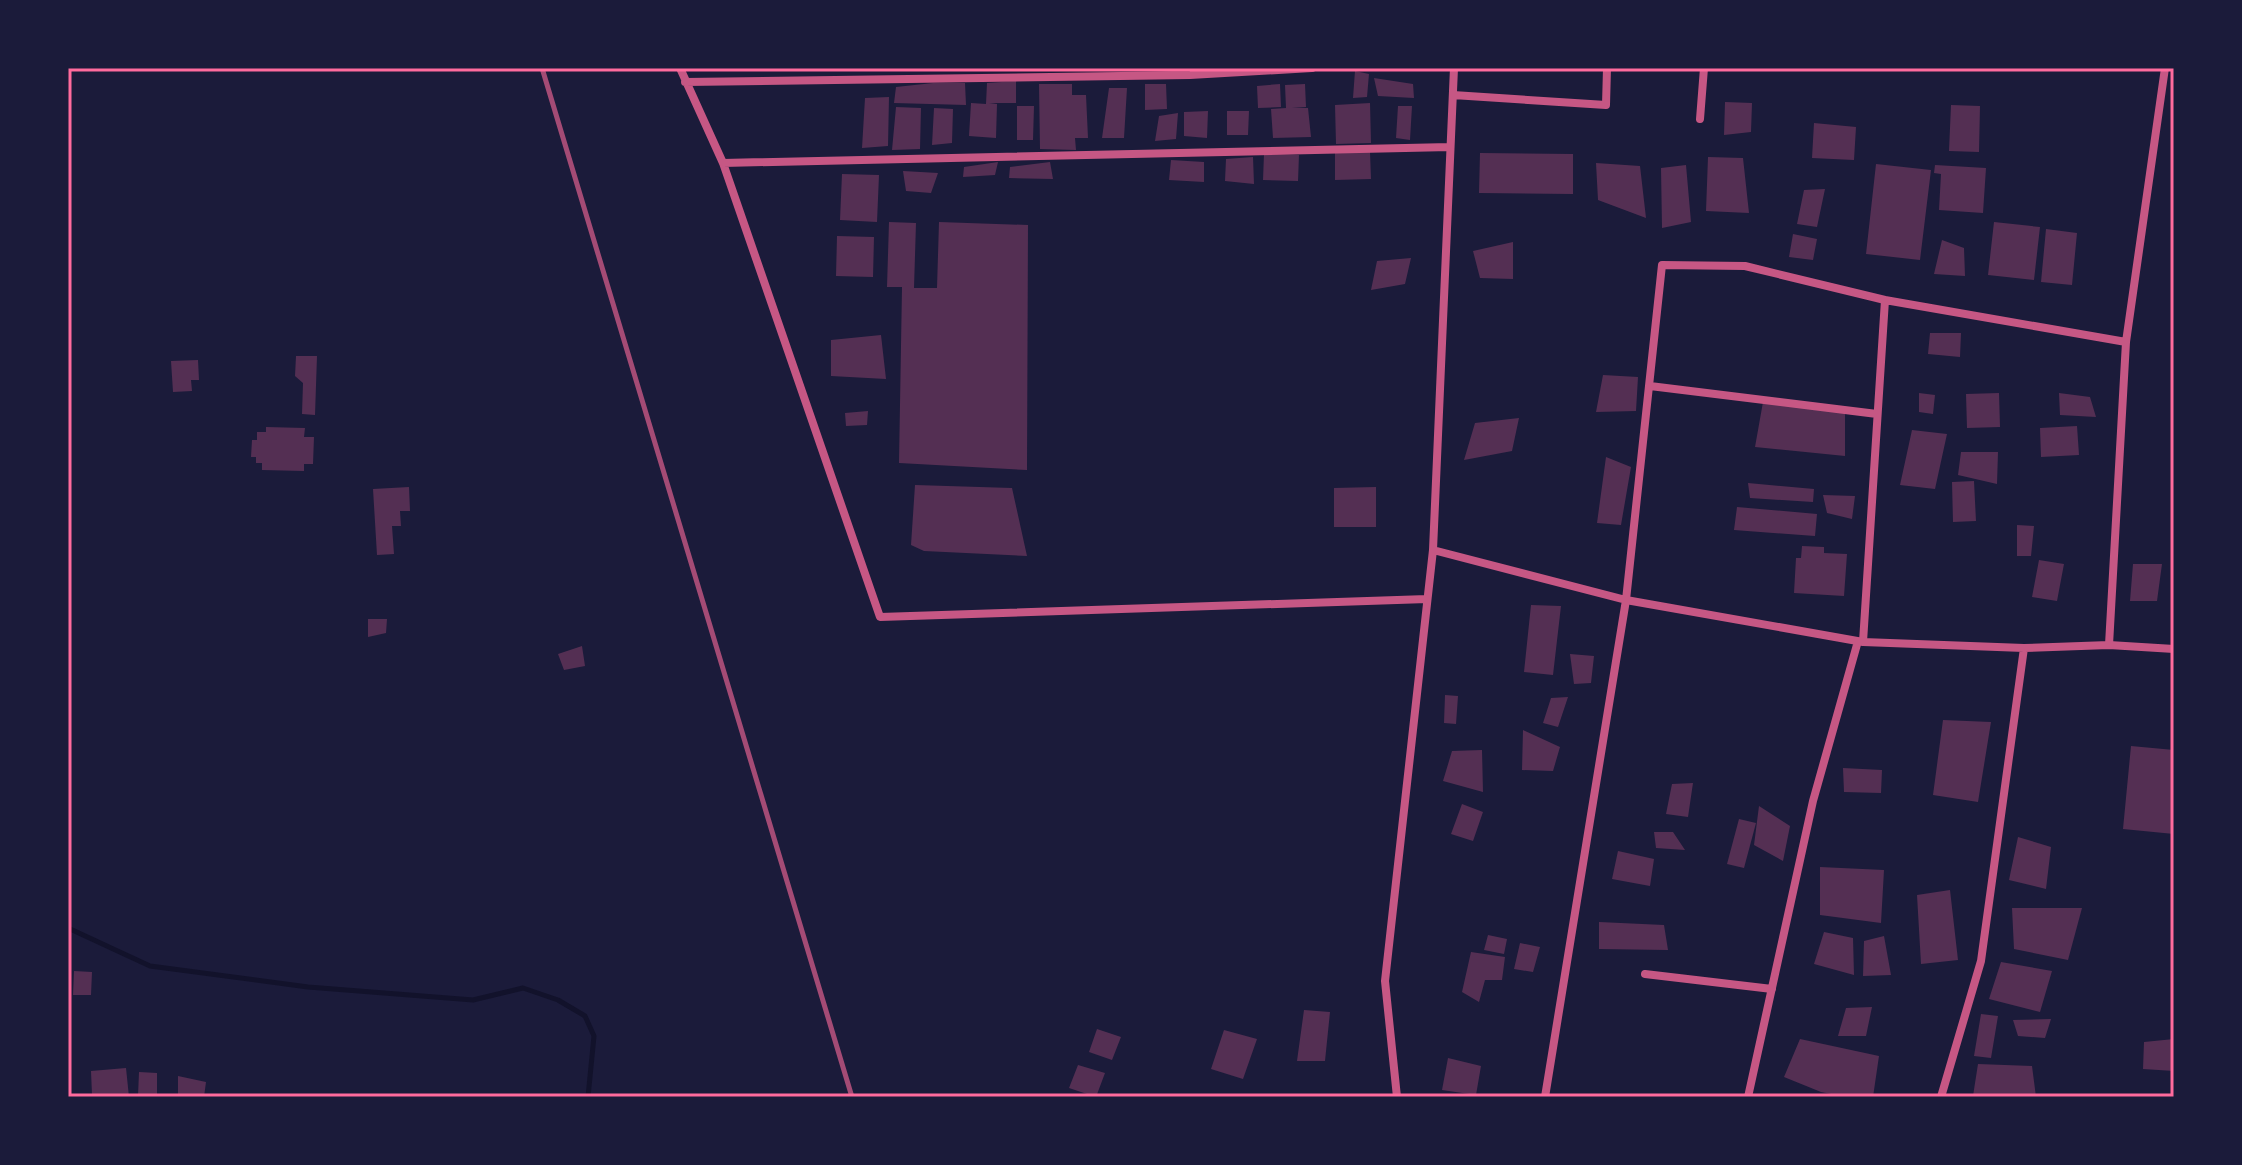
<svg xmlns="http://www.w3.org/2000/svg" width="2242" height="1165" viewBox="0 0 2242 1165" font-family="'Libre Baskerville',serif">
<rect width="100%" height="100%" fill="#1b1b3a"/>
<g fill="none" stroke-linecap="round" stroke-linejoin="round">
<!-- stream -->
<path stroke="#12122b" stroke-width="5" d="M68,928L150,966L308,987L473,1000L523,988L558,1000L585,1016L594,1036L588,1097"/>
</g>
<!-- building -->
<path fill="#542f53" d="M1355,71L1369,74L1367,97L1353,98Z
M1374,78L1413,84L1414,98L1378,96Z
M1016,81V103H989L997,104L996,138L969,136L971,103L986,104L987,83Z
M933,83H965L966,105L894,103L896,87Z
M1039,84H1072V95H1086L1088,138H1075L1076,150L1040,149Z
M1145,84H1166L1167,109L1145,110Z
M1280,84L1281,107L1258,108L1257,86Z
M1305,84L1306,107L1292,108H1308L1311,137L1273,138L1271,109L1286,108L1285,85Z
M1109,88H1127L1124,138H1102Z
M889,97L888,146L862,148L865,98Z
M1725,102L1752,103L1751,132L1724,135Z
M1370,103L1371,143L1336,144L1335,105Z
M1951,105L1980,106L1979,152L1949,151Z
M1017,106H1034L1033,140H1017Z
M1398,106H1412L1410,140L1396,138Z
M896,107L921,108L920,149L892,150Z
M934,108L953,109L952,143L932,145Z
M1208,111L1207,138L1184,136V112Z
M1227,111H1249L1248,135H1227Z
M1178,113L1176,139L1155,141L1159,116Z
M1814,123L1856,127L1854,160L1812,158Z
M1370,152L1371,179L1335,180V153Z
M1480,153L1573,154V194L1479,193Z
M1264,154L1299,155L1298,181L1263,180Z
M1253,157L1254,184L1225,181L1226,159Z
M1708,157L1743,158L1749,213L1706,211Z
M1171,160L1204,162V182L1169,180Z
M998,162L995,175L963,177L964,167Z
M1050,162L1053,179L1009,178L1010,167Z
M1596,163L1640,166L1646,218L1598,200Z
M1876,164L1931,170L1920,260L1866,254Z
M1686,165L1691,222L1662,228L1661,168Z
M1935,165L1986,168L1983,213L1939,210L1941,174L1934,173Z
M903,171L938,173L931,193L906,191Z
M842,174L879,175L877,222L840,220Z
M1825,189L1817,227L1797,224L1804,190Z
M889,222L916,223L914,288H937L939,222L1028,225L1027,470L899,463L902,287H887Z
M1994,222L2040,227L2034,280L1988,275Z
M2046,229L2077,233L2072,285L2041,282Z
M1793,234L1817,239L1813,260L1789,257Z
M837,236L874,237L873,277L836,276Z
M1942,240L1964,248L1965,276L1934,274Z
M1513,242V279L1480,278L1473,251Z
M1411,258L1405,284L1371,290L1377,261Z
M1930,333H1961L1960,357L1928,354Z
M881,335L886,379L831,376V340Z
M296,356H317L315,415L302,414L303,383L295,376Z
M198,360L199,380H191L192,391L173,392L171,361Z
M1603,375L1638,377L1636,411L1596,412Z
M1919,393L1935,395L1933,414L1919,412Z
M1999,393L2000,427L1967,428L1966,394Z
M2059,393L2090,397L2096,417L2060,415Z
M1763,402L1845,410V456L1755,447Z
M868,411L867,425L846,426L845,413Z
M1519,418L1512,451L1464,460L1475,423Z
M2077,426L2079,455L2041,457L2040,428Z
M266,427L305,428L304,437H314L313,464H304V471L262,470V463H256V457H251L252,440H257V432H266Z
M1912,430L1947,434L1935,489L1900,485Z
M1961,452H1998L1997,484L1958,475Z
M1606,457L1631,467L1621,525L1597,523Z
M1974,481L1976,521L1953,522L1952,482Z
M1748,483L1814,489L1813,502L1750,498Z
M915,485L1012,488L1027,556L924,551L911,545Z
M409,487L410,511H400L401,526H392L394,554L377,555L373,489Z
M1376,487V527H1334V488Z
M1823,495L1855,496L1852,519L1827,513Z
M1737,507L1817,514L1815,536L1734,530Z
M2017,525L2034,526L2031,556H2017Z
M1802,546L1824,547V553L1847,554L1844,596L1794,593L1796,558H1801Z
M2039,560L2064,564L2057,601L2032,597Z
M2133,564H2162L2157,601H2130Z
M1531,605L1561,606L1553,675L1524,672Z
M368,619H387L386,633L368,637Z
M582,646L585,666L564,670L558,654Z
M1570,654L1594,656L1591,683L1574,684Z
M1445,695L1458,696L1456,724L1444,723Z
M1568,697L1558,727L1543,723L1551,698Z
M1943,720L1991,722L1978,802L1933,795Z
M1523,730L1560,747L1553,771L1522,770Z
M2131,746L2174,750V834L2123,829Z
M1482,750L1483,792L1443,781L1452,751Z
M1843,768L1882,770L1881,793L1844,792Z
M1693,783L1688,817L1666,814L1672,784Z
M1462,804L1483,812L1473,841L1451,834Z
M1759,806L1790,826L1783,861L1754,845Z
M1739,819L1756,823L1744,868L1727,864Z
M1654,832H1673L1685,850L1656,848Z
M2018,837L2051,847L2046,889L2009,880Z
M1618,851L1654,859L1650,886L1612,879Z
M1820,867L1884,870L1881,923L1820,915Z
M1950,890L1958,960L1921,964L1917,895Z
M2012,908H2082L2068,960L2014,949Z
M1599,922L1664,925L1668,950L1599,949Z
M1824,932L1853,938L1854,975L1814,964Z
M1488,935L1507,939L1504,954L1484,950Z
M1884,936L1891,975L1863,976L1864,941Z
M1520,943L1540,947L1533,972L1514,969Z
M1471,952L1505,957L1502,980H1485L1479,1002L1462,992Z
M2001,962L2052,971L2040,1012L1989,999Z
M74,971L92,972L91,995H73Z
M1872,1007L1866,1036H1838L1846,1008Z
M1304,1010L1330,1012L1325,1061H1297Z
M1981,1014L1998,1016L1991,1058L1974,1056Z
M2051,1019L2045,1038L2018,1036L2013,1020Z
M1097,1029L1121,1037L1112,1060L1089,1052Z
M1224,1030L1257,1039L1243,1079L1211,1069Z
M1800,1039L1879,1056L1873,1097H1846L1821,1092L1784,1077Z
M2174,1039V1071L2143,1069L2144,1042Z
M1448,1058L1481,1066L1476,1095L1442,1090Z
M1978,1064L2032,1066L2036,1097L1973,1096Z
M1078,1065L1105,1073L1096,1097L1069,1088Z
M126,1068L129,1097L92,1095L91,1071Z
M139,1072L157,1073V1096H138Z
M178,1076L206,1082L204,1097H178Z"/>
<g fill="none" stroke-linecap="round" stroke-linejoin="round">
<!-- minor -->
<path stroke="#c65784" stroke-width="8" d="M680,68L723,163L880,617L1427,599
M685,82L1190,75L1312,68
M1453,95L1606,105L1607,68
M1700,119L1704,68
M723,163L1450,147
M2126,342L2165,68
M1650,386L1877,414
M1433,550L1454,68
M1863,642L1885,300L2126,342L2109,645
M1645,974L1772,989
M1397,1097L1385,981L1433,550L1626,600L1863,642L2024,648L2109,645L2174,649
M1545,1097L1626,600L1662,265L1745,266L1885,300
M1748,1097L1813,801L1858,641
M1941,1097L1981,961L2024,648"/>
<!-- rail -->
<path stroke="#a44b75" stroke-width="5" d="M542,68L852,1097"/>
</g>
<!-- border -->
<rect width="2242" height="1165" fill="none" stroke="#1b1b3a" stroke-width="140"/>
<rect x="70" y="70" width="2102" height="1025" fill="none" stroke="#ff6b9d" stroke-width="3"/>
</svg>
